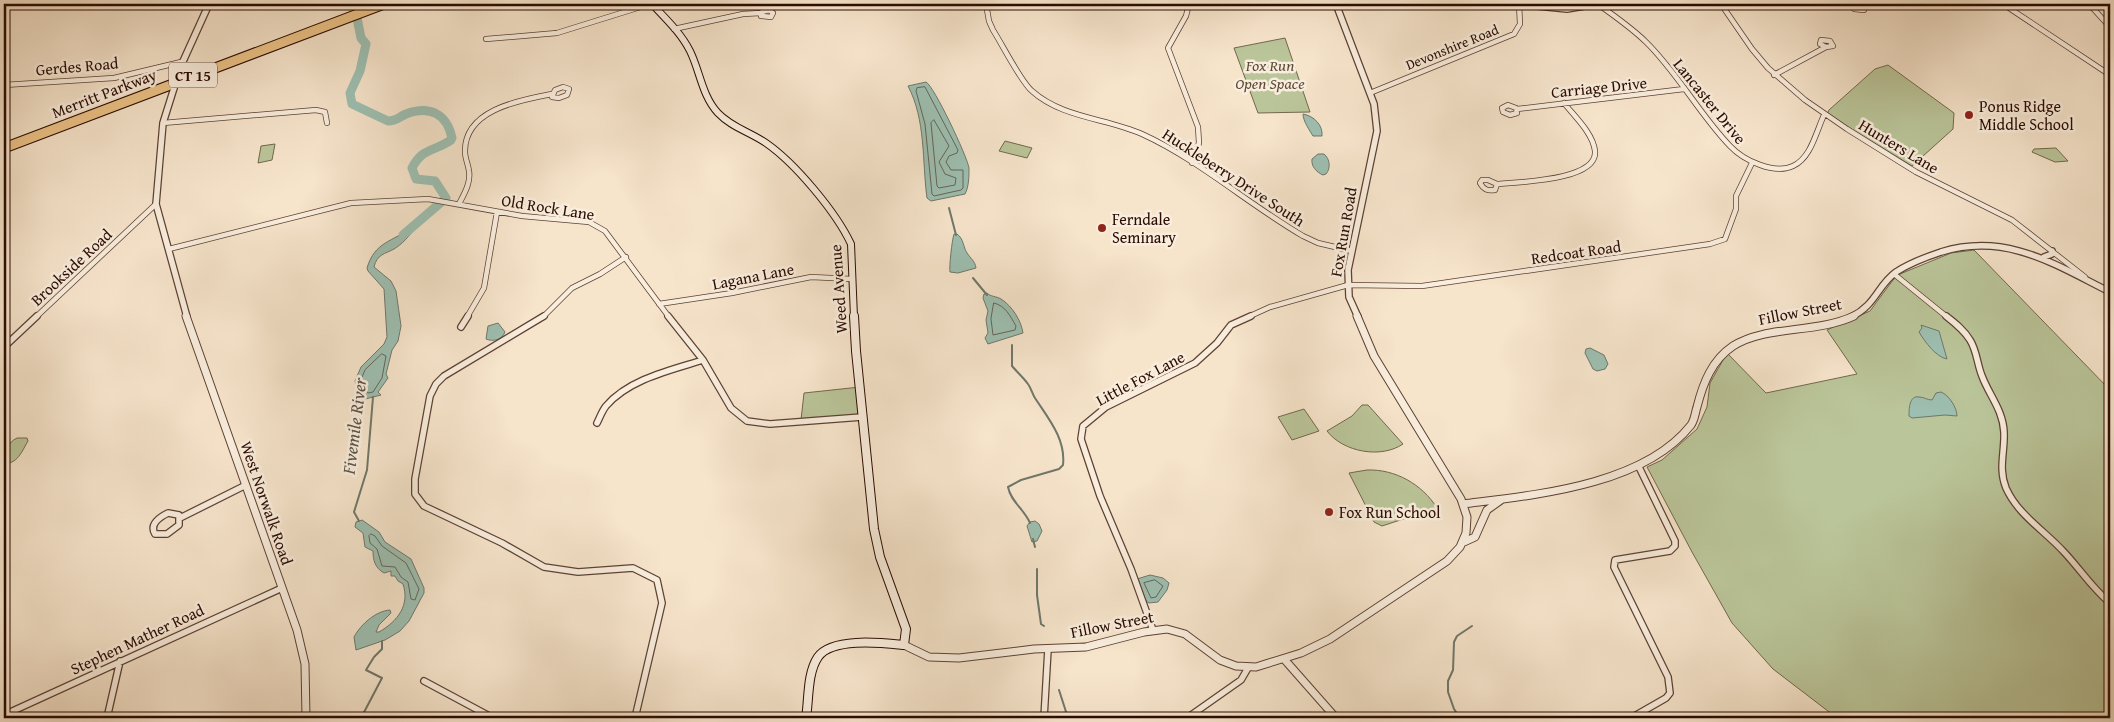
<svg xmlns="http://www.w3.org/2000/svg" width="2114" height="722" viewBox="0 0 2114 722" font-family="'Gentium Book Plus',serif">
<rect width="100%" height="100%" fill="#f6e4cb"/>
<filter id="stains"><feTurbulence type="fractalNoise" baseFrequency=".004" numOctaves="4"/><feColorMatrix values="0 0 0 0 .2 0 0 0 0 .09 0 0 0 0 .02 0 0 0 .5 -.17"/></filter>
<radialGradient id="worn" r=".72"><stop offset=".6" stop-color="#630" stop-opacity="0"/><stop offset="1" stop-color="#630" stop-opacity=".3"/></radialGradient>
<!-- green -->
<path fill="#bac599" stroke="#72684c" d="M1285,38L1310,112L1258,113L1234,48Z
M1888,65L1954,113L1953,129L1912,166L1827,114L1829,110L1875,69Z
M1005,141L1032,148L1027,158L999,151Z
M275,144L272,160L258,163L261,146Z
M2056,148L2068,161L2055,162L2032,152L2034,149Z
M1974,250L2110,390V718H1837L1773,669L1732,623L1692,552L1647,467L1662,460L1697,429L1707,407L1710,383L1727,353L1766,393L1857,374L1827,330L1870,311L1893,280L1900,274L1951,253Z
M860,387L862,414L801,420L804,393Z
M1362,405H1368L1403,444C1381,459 1343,452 1327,431L1352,416Z
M1304,409L1319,431L1292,440L1278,417Z
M17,438H27L28,441C22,451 17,465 4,463C4,453 7,443 17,438Z
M1367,470C1395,469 1422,484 1437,508L1382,526L1374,522L1349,473Z"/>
<!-- water -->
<path fill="#9dbfb1" stroke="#6f776a" d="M926,82C934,86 967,156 969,168C969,175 969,187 965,194L931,201L927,198C922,161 926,120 908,86Z
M1303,114C1314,116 1323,125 1322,136H1313C1310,131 1303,121 1303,114Z
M1318,154H1324C1330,159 1331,168 1326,174L1323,175C1316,172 1311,166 1312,159Z
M412,227L414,228C411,235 401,245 394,249C385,254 377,254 374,267L391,281L396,291L401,326L398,341L392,350L386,374L388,378L378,392L381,395L365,399L358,390L355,381L361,367L384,344L387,337L384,289L368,271L367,268C375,241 393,242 412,227Z
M954,234H957C964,239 963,247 967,253C971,259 975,261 976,268L958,273L950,272C949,267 952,240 954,234Z
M987,293C991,297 996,296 1001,299C1012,306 1021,320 1023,333L988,344L985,338L988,333L986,320L988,311L983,298L984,294Z
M498,323L505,332C502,340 493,342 486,339L488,326Z
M1921,325L1939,331L1947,359C1936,357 1925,342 1919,332L1922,328Z
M1590,348L1604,355L1608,364L1605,369L1597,371L1593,369L1585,353L1586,349Z
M1941,392C1949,395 1957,408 1957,416L1945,415L1912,418L1909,416C1909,410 1909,395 1919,397C1924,397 1927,400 1932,400L1936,393Z
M362,520L379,532L385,542L411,559L424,588V593L409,621L400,631L385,640L356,650L354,637C361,624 376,611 390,610L391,613L379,625L376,632H379C398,621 410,605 403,584L398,581L395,576H391V571L384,573C375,568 373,560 373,551L365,547L363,533L355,527L356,522Z
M1035,521L1039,524L1042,531L1037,541L1032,542L1027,526L1030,522Z
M1150,575L1163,578L1169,583L1167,590L1158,602L1149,603L1146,601L1137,579Z"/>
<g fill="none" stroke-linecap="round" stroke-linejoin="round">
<!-- shore -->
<path stroke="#646558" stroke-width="1" d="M925,87L958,150L957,153L949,156L946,162L951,170H963V188L961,190L934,196L932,194L925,124L916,91L917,88Z
M934,120L949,146L939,162L945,174L956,178L955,185L939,188L937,186L931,123Z
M994,303C1006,306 1010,316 1016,326L1015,330L993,335L991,319Z
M382,354L386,356L382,378L373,392L368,393L360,382L365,370Z
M371,534L375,536L382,546L406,563L419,589L415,600L411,599L408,582L401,577L395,567L382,566L377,549L370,543L369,536Z
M1155,580L1163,586L1156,597L1151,598L1144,583Z"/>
<!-- stream -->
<path stroke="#6f776a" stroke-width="2" d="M949,208L956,235
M973,278L987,295
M1012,345V366C1017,372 1023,377 1028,384C1031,388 1032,393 1035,398C1048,418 1066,439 1063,465L1059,469L1021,480L1008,487C1011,502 1024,509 1030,523
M359,521L354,512L367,470L373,397
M1033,539L1035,547
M1037,569V595L1041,624L1044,626
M1059,690L1068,718
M361,718L382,678L366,670L374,657L382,649V641
M1460,718L1454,709L1448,692V681L1453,670L1454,642L1457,636L1472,626"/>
<!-- river -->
<path stroke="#9dbfb1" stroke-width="9" d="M350,4L351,6
M357,18L361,38L366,44L360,71L350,93L352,104L388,121C396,121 399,117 406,114C430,105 447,114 452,138
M403,235L446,198L435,181L416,179L412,168C423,147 434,152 451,140"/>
<defs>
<path id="minor-far1" d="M986,4L989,21L993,30C1002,44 1021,82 1032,91C1062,118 1106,118 1142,134C1199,160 1248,204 1303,236L1318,243L1352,251
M1189,4L1186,16L1168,48L1198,127L1199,143L1192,163
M1598,4C1614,16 1632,28 1646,42C1677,72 1700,115 1730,146C1743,160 1774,175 1793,166C1811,158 1816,132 1824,115
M1721,4L1752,49L1768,68L1805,100L1847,129L1916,172L2012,220L2085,277
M1852,4L1851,6L1854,9L1864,10V6L1859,4
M2003,4L2110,75
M2089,4L2110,27
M769,10L773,13L771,17L761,16L762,12Z
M674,29L743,14L761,13
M486,39L557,33L650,4
M1821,40L1830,41L1833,46L1826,47L1820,44Z
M1774,75L1826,47
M4,85L114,78L181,62
M563,87L569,89L567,95L559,98L552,97L555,90Z
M1370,93L1514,34L1520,24L1519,4
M1508,105L1516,108L1517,113L1510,115L1503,112L1502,108Z
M1517,109L1684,89
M163,123L316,110L325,112L327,123
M1482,180H1488L1497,184L1495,190C1488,191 1484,190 1480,183Z
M1497,184C1517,182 1598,181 1595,151C1593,133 1574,116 1564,103
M459,204C464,194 471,183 469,171C468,164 465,158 465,152C464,109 521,100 552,94
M169,249L351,203L428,199L522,216L589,222L605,231L669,317
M1894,274L1947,317
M659,304L732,293L811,277L852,279
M36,317L156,204
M467,317L484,288L497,212
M543,317L572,288L600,274L626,257
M1248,317L1270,307L1348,285L1422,286L1710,244L1725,239L1736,209V196L1752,163"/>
<path id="minor" d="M544,316L444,376L436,384L430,396L415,479V494L424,506L502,543L544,567L578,572L633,568L657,580L662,603L635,718
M668,316L703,360L731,408L747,421L770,424L862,417
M1946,316C1955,323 1964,330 1970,340C1977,351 1977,364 1982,376C1989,395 2003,410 2004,432C2005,452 1998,468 2006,488C2018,515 2045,531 2064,552C2080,569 2092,588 2110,603
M461,327L468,316
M4,347L37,316
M597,423C600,417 602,411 606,406C629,379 671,370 703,360
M168,513L179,515V525L167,534H155C149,524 160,517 168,513Z
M180,518L246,485
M1153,630L1131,569L1100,496L1081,439L1083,426L1106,407L1195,363L1217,343L1231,325L1251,316
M424,681L493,718H526
M4,715L282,588
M107,718L120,661
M1044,718L1048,649
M1187,718L1241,680L1248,668
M1631,718L1666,698L1670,693L1668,677L1614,567L1615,560L1670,551L1675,546V541L1638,465"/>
<path id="tertiary-far1" d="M1336,4L1374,104L1377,131L1348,270L1349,297L1358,317
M1516,4L1567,9L1596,4
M180,68L209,4
M174,88L163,123L156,204L187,317
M2044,257L2052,254V251
M1851,317C1876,305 1877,286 1896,272C1910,263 1926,257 1941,252C2006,232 2054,264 2110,292"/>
<path id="tertiary" d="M186,316L297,630L305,664L306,718
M1463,504C1534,495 1643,486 1691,425C1695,419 1695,413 1697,407C1703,383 1712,360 1733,346C1766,325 1815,334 1854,316
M1464,542L1475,537L1487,510L1501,500
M904,645L929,657L959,658L1034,649L1086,647L1144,632L1167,629L1185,634L1220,660L1236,666L1256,667L1301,653L1330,639L1447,561L1460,547L1466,533L1467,517L1461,499L1374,356L1357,316
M1284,659L1336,718"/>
<path id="secondary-far1" d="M652,4C666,19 681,33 690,51C700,71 702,96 718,113C731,127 750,132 766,143C795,163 836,212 851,244L854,317"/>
<path id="secondary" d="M806,718C809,700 807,673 818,657C832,637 883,643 904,645L906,629L880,557L874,529L856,351L854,316"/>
<path id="motorway" d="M4,148L384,4"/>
</defs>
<!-- minor-far1 casing -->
<use href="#minor-far1" stroke="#5d4133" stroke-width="6"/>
<!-- minor casing -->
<use href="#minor" stroke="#5d4133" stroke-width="8"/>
<!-- tertiary-far1 casing -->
<use href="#tertiary-far1" stroke="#5d4133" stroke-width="8"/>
<!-- tertiary casing -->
<use href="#tertiary" stroke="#5d4133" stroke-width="9"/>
<!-- secondary-far1 casing -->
<use href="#secondary-far1" stroke="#2a0b00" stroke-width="8"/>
<!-- secondary casing -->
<use href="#secondary" stroke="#2a0b00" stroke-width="10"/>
<!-- motorway casing -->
<use href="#motorway" stroke="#2a0b00" stroke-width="11"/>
<!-- minor-far1 -->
<use href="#minor-far1" stroke="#f9eddd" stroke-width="4.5"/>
<!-- minor -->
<use href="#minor" stroke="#f9eddd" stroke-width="5.5"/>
<!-- tertiary-far1 -->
<use href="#tertiary-far1" stroke="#f9eddd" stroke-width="5.5"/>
<!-- tertiary -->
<use href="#tertiary" stroke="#f9eddd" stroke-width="7"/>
<!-- secondary-far1 -->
<use href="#secondary-far1" stroke="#f9eddd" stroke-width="6"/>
<!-- secondary -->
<use href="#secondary" stroke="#f9eddd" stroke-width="8"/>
<!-- motorway -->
<use href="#motorway" stroke="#ebc286" stroke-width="9"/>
<defs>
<path id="tertiary-bridge" d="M174,88L180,68"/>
</defs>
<!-- tertiary-bridge casing -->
<use href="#tertiary-bridge" stroke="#5d4133" stroke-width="8" stroke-linecap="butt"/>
<!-- tertiary-bridge -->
<use href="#tertiary-bridge" stroke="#f9eddd" stroke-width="5.5"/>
</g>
<!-- markers -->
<g fill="#8f2418" stroke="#f9eddd" stroke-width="2">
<circle cx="1969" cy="115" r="5"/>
<circle cx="1102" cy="228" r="5"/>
<circle cx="1329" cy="512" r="5"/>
</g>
<g text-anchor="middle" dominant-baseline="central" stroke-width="5" stroke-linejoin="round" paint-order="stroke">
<!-- far-street labels -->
<g font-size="14" fill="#2a0b00" stroke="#f9eddd">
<text transform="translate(1452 47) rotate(-22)">Devonshire Road</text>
</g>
<!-- shield labels -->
<rect fill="#f9eddd" stroke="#684f42" stroke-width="1" x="169" y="62.5" width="48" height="25" rx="4"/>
<g font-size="15" font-weight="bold" fill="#2a0b00">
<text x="193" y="75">CT 15</text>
</g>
<!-- park labels -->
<g font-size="16" font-style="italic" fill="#5c4c36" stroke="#f9eddd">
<text x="1270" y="65">Fox Run<tspan x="1270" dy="18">Open Space</tspan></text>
</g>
<!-- street labels -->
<g font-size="16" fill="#2a0b00" stroke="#f9eddd">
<text transform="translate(77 66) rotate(-5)">Gerdes Road</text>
<text transform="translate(1599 87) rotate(-6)">Carriage Drive</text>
<text transform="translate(104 93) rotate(-21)">Merritt Parkway</text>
<text transform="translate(1710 101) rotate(51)">Lancaster Drive</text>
<text transform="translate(1899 146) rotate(31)">Hunters Lane</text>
<text transform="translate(1234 177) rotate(33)">Huckleberry Drive South</text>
<text transform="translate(548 207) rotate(9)">Old Rock Lane</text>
<text transform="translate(1343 232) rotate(-80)">Fox Run Road</text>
<text transform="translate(1576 252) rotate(-8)">Redcoat Road</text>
<text transform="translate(71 267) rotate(-43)">Brookside Road</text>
<text transform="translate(753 276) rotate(-11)">Lagana Lane</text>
<text transform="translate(838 289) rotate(-94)">Weed Avenue</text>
<text transform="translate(1800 311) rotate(-11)">Fillow Street</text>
<text transform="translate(1140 378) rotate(-28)">Little Fox Lane</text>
<text transform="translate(267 503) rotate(71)">West Norwalk Road</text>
<text transform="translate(1112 624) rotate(-11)">Fillow Street</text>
<text transform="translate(137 639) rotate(-25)">Stephen Mather Road</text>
</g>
<!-- poi labels -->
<g font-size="16" fill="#2a0b00" stroke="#f9eddd" text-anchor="start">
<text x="1979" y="106">Ponus Ridge<tspan x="1979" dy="18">Middle School</tspan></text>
<text x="1112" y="219">Ferndale<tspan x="1112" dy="18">Seminary</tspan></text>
<text x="1339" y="512">Fox Run School</text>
</g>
<!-- water labels -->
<g font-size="18" font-style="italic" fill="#585347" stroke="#f9eddd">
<text transform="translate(354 426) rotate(-83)">Fivemile River</text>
</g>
</g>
<!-- margin -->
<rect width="2114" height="722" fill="none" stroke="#f6e4cb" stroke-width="20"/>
<rect x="5" y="5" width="2104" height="712" fill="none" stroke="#2a0b00" stroke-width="2.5"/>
<rect x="10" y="10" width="2094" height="702" fill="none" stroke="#2a0b00"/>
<rect width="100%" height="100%" filter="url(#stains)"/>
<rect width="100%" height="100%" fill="url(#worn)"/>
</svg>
